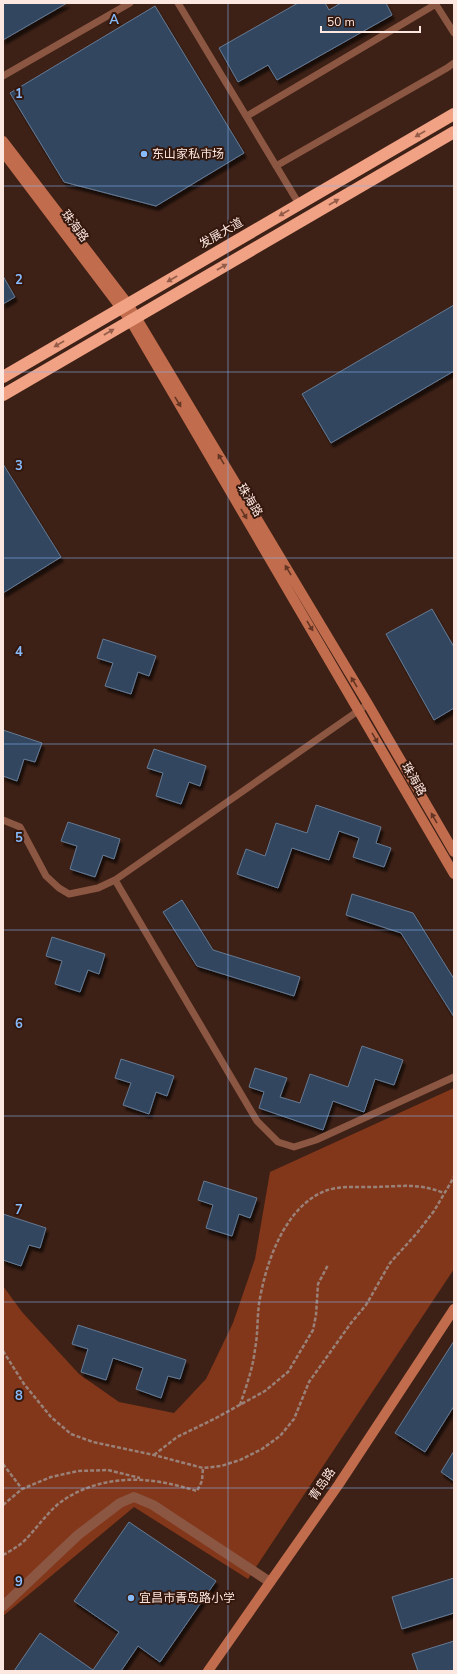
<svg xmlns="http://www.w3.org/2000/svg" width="457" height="1674" viewBox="0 0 457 1674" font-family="'Nunito Sans','Noto Sans SC',sans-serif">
<defs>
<filter id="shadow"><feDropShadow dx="2.5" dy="4.5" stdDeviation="1" flood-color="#0009"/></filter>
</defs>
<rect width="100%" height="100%" fill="#3e2116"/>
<!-- forest -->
<path fill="#83371a" d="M454,1088V1269L248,1579L134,1507L3,1616V1286L22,1312L79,1374L119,1402L174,1413L206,1379L233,1323L255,1259L270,1172Z"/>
<!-- building -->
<path fill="#32465e" stroke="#647a95" filter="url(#shadow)" d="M3,3H67L3,40Z
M298,3H325L329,10L341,3H386L392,15L277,80L268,65L238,82L219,48Z
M155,6L244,153L156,206L64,182L10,93Z
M3,276L15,297L3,304Z
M454,305V371L331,443L302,394Z
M3,464L61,557L3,593Z
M432,609L454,647V708L434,720L386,634Z
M103,639L156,656L149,676L138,672L131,694L105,686L113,663L97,658Z
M3,730L42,743L35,762L24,759L17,781L3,776Z
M154,749L206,766L200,786L189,782L181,804L156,796L163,773L147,768Z
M316,805L381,827L376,843L391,848L384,867L353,857L359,838L339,831L329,860L292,848L278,888L237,874L246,849L265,856L276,823L307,833Z
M68,822L120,839L114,859L103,855L95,877L70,869L77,846L61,841Z
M352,894L413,913L454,979V1017L401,933L346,915Z
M182,900L213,950L300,977L294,996L197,966L163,912Z
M52,937L105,954L99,974L88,970L80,992L55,984L62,961L46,956Z
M362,1046L403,1060L394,1085L375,1079L364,1112L333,1101L323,1130L259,1108L264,1092L249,1087L255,1068L287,1078L280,1097L300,1103L310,1074L348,1087Z
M121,1059L174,1076L167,1096L156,1092L149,1114L123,1105L131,1083L115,1078Z
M204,1181L257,1198L250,1218L239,1214L232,1236L206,1228L213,1205L198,1200Z
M3,1214L46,1228L40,1248L29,1245L21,1266L3,1260Z
M78,1325L186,1360L180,1379L168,1376L161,1398L136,1389L143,1368L113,1358L106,1380L81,1372L88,1349L72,1344Z
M454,1341V1406L425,1452L395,1433Z
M454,1451V1481L441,1472Z
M129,1522L216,1581L160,1662L138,1646L121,1671H14L40,1633L93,1670L119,1632L74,1601Z
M454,1578V1613L402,1629L392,1597Z
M454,1641V1671H418L412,1654Z"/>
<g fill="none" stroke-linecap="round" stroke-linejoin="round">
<!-- path -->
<path stroke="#9a8178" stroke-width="2.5" stroke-dasharray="4 2" stroke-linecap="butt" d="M3,1351L24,1384L51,1417L71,1434L93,1442L154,1455L203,1468L221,1466L240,1460L262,1449L280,1436L294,1419L309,1382L351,1323L366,1305L390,1263L417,1233L434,1211L454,1177
M240,1405C246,1387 253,1368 255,1349C258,1334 257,1319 259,1304C265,1265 284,1207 325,1191C337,1186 356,1187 370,1187C399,1187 416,1182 444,1193
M154,1455L177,1437L216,1418L265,1391L288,1372L313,1330L316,1315L318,1284L328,1265
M3,1464L22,1489
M3,1505L22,1489L51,1477L78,1471L108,1470L140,1478
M3,1555C12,1550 21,1545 28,1537C38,1526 46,1515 57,1505C80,1486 113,1478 143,1480C161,1481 180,1486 197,1491L202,1481L203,1468"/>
<!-- lane -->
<path stroke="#8b5642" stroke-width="7" d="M178,3L299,204
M435,3L454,33
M3,76L130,3
M247,116L436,4
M276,166L447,68L454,63
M3,820L20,827L46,876L59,888L69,894L98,888L115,880L368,704
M115,880L257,1121L278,1142L294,1147L316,1140L454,1077"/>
<!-- street -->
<path stroke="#8b5642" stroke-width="10" d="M3,1606L78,1535L120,1503L134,1497L153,1505L270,1582"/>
<!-- secondary -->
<path stroke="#c16c4d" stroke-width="10" d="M3,141L128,304L136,317L368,704L454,852
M3,152L130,320L454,874
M208,1671L339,1484L454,1309"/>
<!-- highway -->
<path stroke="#f1a184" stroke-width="12" d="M3,377L454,114
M3,395L454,132"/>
</g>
<!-- one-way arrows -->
<defs><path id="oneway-solid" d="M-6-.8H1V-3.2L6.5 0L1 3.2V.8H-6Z"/></defs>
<g fill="#925c48">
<use href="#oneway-solid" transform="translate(420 134) rotate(150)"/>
<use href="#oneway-solid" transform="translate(334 202) rotate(-30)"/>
<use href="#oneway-solid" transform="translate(284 213) rotate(150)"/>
<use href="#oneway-solid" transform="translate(222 267) rotate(-30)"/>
<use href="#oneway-solid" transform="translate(172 279) rotate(150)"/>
<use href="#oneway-solid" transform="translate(109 332) rotate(-30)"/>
<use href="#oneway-solid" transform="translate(59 344) rotate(150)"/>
</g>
<g fill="#653523">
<use href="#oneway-solid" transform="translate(178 402) rotate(59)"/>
<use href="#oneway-solid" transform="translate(221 459) rotate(-121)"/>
<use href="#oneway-solid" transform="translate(244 514) rotate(59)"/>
<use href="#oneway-solid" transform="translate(288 570) rotate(-121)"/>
<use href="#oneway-solid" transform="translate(310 626) rotate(59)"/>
<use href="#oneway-solid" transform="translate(354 682) rotate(-121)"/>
<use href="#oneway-solid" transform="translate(375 738) rotate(60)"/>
<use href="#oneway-solid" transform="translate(434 818) rotate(-120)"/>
</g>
<!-- grid -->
<path fill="none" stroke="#87bbfb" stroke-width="1" stroke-opacity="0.55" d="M228,3V1671M3,186H454M3,372H454M3,558H454M3,744H454M3,930H454M3,1116H454M3,1302H454M3,1488H454"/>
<!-- markers -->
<g fill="#87bbfb" stroke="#34170d" stroke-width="1.5">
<circle cx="144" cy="154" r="4"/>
<circle cx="131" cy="1598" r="4"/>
</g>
<g text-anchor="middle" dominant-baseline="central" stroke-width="4" stroke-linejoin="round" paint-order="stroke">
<!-- poi labels -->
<g font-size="12" fill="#fde8e1" stroke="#34170d" text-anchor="start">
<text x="152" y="154">东山家私市场</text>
<text x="139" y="1598">宜昌市青岛路小学</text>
</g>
<!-- street labels -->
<g font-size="12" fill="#fde8e1" stroke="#34170d">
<text transform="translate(75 226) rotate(53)">珠海路</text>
<text transform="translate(221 233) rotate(-30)">发展大道</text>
<text transform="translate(250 500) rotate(59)">珠海路</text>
<text transform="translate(414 779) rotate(60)">珠海路</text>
<text transform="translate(322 1484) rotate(-56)">青岛路</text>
</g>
</g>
<g font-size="13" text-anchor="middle" font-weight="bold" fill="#87bbfb" stroke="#34170d" stroke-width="4" stroke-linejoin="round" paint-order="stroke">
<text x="114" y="24">A</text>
<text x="19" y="98">1</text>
<text x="19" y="284">2</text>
<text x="19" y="470">3</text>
<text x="19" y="656">4</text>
<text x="19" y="842">5</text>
<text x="19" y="1028">6</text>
<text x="19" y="1214">7</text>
<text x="19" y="1400">8</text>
<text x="19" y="1586">9</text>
</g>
<!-- border -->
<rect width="457" height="1674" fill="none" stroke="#fde8e1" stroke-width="8"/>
<!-- scale -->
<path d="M321 26v6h99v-6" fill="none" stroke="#fde8e1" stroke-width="2"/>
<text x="327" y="26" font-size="12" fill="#fde8e1" stroke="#34170d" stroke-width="3" paint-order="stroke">50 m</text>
</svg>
